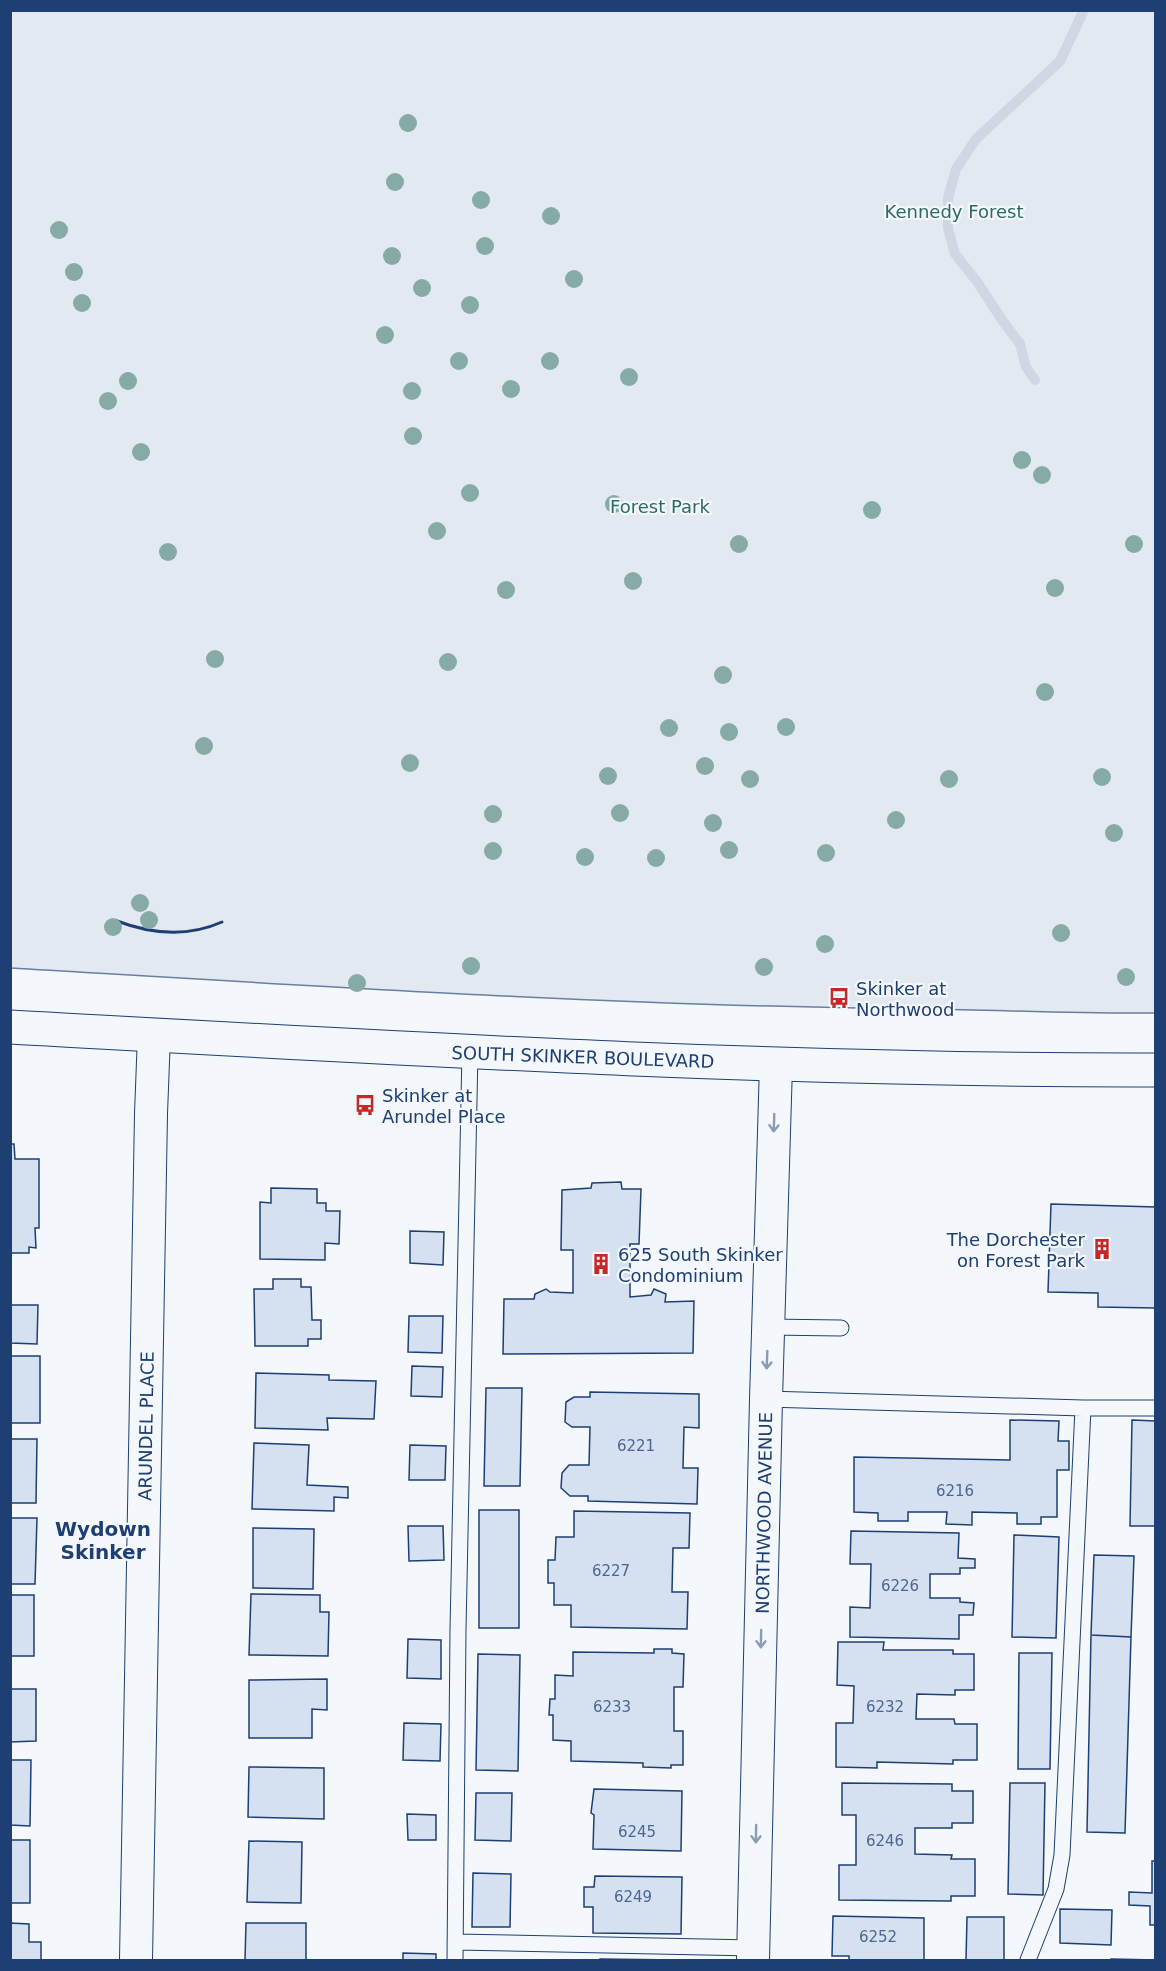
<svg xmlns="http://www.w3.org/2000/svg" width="1166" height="1971" viewBox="0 0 1166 1971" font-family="'DejaVu Sans',sans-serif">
<rect width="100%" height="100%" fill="#f4f7fb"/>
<!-- green -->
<path fill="#e3e9f0" stroke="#687fa3" stroke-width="1.5" d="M10,11H1155V1013C1079,1014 1002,1010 925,1009C620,1006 315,986 11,968Z"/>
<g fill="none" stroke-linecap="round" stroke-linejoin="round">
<!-- stream -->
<path stroke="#cfd7e4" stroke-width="10" d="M1035,380L1026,367L1020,344L1002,320L978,283L955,254L948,228V198L956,169L976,139L1060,61L1084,10"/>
</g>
<!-- building -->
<path fill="#d5e0f0" stroke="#1d3f73" stroke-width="1.5" d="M10,1144H14L15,1159H39V1228H35L36,1248L29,1247V1253H10Z
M621,1182L622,1189H641L639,1244H630V1297L651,1295L654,1289L666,1294L665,1302L694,1301L693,1353L503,1354L504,1299H534L535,1294L546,1289L550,1292L573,1293V1250H561L562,1190L591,1188L592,1183Z
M271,1188L317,1189V1203H326V1211H340L339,1244L325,1243V1260L260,1259V1202L271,1203Z
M1051,1204L1156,1207V1308L1098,1307V1293L1048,1292Z
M410,1231L444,1232L443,1265L410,1263Z
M273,1279H301V1287H311L312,1320H321V1339H308V1346H255L254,1289H273Z
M10,1280L11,1305H38L37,1344L10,1343Z
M409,1316H443L442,1353L408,1352Z
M10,1356H40V1423H10Z
M412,1366L443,1367L442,1397L411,1396Z
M256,1373L329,1375V1380L376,1381L374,1419L327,1418L328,1430L255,1428Z
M486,1388H522L520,1486H484Z
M590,1392L699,1394V1428L684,1427L683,1468H698L697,1504L588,1501V1496H570L561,1488L562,1473L569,1465H589L590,1427H572L565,1422L566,1402L574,1397H590Z
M1010,1420L1059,1421L1058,1441H1069V1470H1057V1517H1041V1524H1017V1513L972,1512V1525L946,1524L947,1512H908V1521H878V1513L854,1512V1457L1010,1460Z
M1132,1420L1156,1421V1526H1130Z
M10,1439H37L36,1503H10Z
M254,1443L309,1445L307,1485L348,1487V1498L334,1497V1511L252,1509Z
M410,1445L446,1446L445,1480H409Z
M479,1510H519V1628H479Z
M574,1511L690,1513L689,1548H673L672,1592H688L687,1629L571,1627V1605H554V1583H548V1560H555L556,1537H574Z
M10,1518H37L35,1584H10Z
M408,1526H443L444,1560L409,1561Z
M253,1528L314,1529L313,1589L253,1588Z
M851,1531L959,1533L958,1558L975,1559V1568H960V1574H930V1598H960V1602L974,1603L973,1615H959V1639L850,1637V1607L870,1608L871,1564H850Z
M1014,1535L1059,1537L1056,1638L1012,1637Z
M1094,1555L1134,1556L1131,1637L1091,1635Z
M251,1594L320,1595V1612H329L328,1656L249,1655Z
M10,1595H34V1656H10Z
M1091,1635L1131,1637L1125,1833L1087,1832Z
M408,1639L441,1640V1679L407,1678Z
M838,1642H884L883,1650H953V1654H974V1690H955V1695L917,1694L916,1719H954L955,1724H977V1760H953V1764L877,1762V1768L836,1767V1723H853L854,1686L837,1685Z
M654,1649H672V1653L684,1654L683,1687H674V1731H683V1765H671V1768L643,1767V1763L571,1761V1741L553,1740V1715H549L550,1699H555V1675L573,1676V1652L654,1653Z
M1019,1653H1052L1050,1769H1018Z
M478,1654L520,1655L518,1771L476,1770Z
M327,1679V1710L312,1709V1738H249V1680Z
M10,1689H36V1741L10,1742Z
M404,1723L441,1724L440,1761L403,1760Z
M10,1760H31L30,1826L10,1825Z
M249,1767L324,1768V1819L248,1817Z
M842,1783L952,1784V1791H973V1823H952V1828H915V1854L952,1855L951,1859H975V1896H951V1901L839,1900V1865H856V1815H842Z
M1010,1783H1045L1043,1895L1008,1894Z
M594,1789L682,1791L681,1851L593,1849L594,1815L591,1813Z
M476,1793H512L511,1841L475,1840Z
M407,1814L436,1815V1840H408Z
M10,1840H30V1903H10Z
M249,1841L302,1842L301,1903L247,1902Z
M1152,1861H1156V1925H1150V1906L1129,1905V1892L1152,1893Z
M473,1873L511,1874L510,1927H472Z
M595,1876L682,1877L681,1934L593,1933V1907H584V1887H594Z
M1060,1909L1112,1910L1111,1945L1060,1943Z
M833,1916L924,1918V1960H849V1956H832Z
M967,1917H1004V1960H966Z
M10,1923L29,1924V1942H41V1960H10Z
M246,1923H306V1960H245Z
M403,1953L436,1954V1960H403Z
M600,1959L678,1960H600Z
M1111,1959L1156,1960H1111Z"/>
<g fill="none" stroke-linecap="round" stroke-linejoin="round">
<defs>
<path id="lane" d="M768,1327L841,1328
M766,1399L1083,1408H1156
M455,1942L754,1948
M455,1960L458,1630L470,1052
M1028,1960L1056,1889L1062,1855L1083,1408"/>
<path id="street" d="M136,1960L151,1114L154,1035
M753,1960L766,1399L776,1065"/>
<path id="primary" d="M10,1027C392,1048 773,1071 1156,1070"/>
</defs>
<!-- lane casing -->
<use href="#lane" stroke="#1d3f73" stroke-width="17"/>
<!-- street casing -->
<use href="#street" stroke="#1d3f73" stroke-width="34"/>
<!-- primary casing -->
<use href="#primary" stroke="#1d3f73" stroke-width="35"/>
<!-- lane -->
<use href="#lane" stroke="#f4f7fb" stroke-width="15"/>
<!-- street -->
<use href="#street" stroke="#f4f7fb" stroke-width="32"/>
<!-- primary -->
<use href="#primary" stroke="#f4f7fb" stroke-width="33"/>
<!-- wall -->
<path stroke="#1d3f73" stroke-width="3" d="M117,921C151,934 188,937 222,922"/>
</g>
<!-- trees -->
<g fill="#86aba6">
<circle cx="408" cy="123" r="9"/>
<circle cx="395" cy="182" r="9"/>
<circle cx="481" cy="200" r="9"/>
<circle cx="551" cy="216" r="9"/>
<circle cx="59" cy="230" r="9"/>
<circle cx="485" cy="246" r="9"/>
<circle cx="392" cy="256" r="9"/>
<circle cx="74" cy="272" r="9"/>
<circle cx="574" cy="279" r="9"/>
<circle cx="422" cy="288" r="9"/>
<circle cx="82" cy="303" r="9"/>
<circle cx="470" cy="305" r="9"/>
<circle cx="385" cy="335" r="9"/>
<circle cx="459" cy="361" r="9"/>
<circle cx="550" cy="361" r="9"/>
<circle cx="629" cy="377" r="9"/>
<circle cx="128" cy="381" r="9"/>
<circle cx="511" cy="389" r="9"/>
<circle cx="412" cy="391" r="9"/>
<circle cx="108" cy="401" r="9"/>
<circle cx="413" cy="436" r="9"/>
<circle cx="141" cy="452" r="9"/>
<circle cx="1022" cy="460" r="9"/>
<circle cx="1042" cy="475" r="9"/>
<circle cx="470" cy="493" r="9"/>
<circle cx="614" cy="504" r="9"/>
<circle cx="872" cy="510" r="9"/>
<circle cx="437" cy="531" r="9"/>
<circle cx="739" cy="544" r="9"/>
<circle cx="1134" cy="544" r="9"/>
<circle cx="168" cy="552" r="9"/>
<circle cx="633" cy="581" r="9"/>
<circle cx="1055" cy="588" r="9"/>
<circle cx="506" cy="590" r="9"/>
<circle cx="215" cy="659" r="9"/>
<circle cx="448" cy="662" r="9"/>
<circle cx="723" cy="675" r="9"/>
<circle cx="1045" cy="692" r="9"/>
<circle cx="786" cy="727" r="9"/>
<circle cx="669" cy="728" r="9"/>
<circle cx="729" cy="732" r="9"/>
<circle cx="204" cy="746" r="9"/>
<circle cx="410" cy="763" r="9"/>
<circle cx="705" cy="766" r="9"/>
<circle cx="608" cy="776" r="9"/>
<circle cx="1102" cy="777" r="9"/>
<circle cx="750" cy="779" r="9"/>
<circle cx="949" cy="779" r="9"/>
<circle cx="620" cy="813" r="9"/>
<circle cx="493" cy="814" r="9"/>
<circle cx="896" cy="820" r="9"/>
<circle cx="713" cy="823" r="9"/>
<circle cx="1114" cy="833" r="9"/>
<circle cx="729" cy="850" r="9"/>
<circle cx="493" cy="851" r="9"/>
<circle cx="826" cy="853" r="9"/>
<circle cx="585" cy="857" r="9"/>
<circle cx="656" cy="858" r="9"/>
<circle cx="140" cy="903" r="9"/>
<circle cx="149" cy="920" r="9"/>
<circle cx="113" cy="927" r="9"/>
<circle cx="1061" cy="933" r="9"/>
<circle cx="825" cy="944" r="9"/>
<circle cx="471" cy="966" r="9"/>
<circle cx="764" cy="967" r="9"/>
<circle cx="1126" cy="977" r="9"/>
<circle cx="357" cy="983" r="9"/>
</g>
<!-- one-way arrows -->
<defs><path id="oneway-shaft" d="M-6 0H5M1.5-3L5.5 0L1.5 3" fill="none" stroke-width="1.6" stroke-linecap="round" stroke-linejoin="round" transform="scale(1.5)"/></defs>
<g stroke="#889bb7">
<use href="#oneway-shaft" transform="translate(774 1123) rotate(92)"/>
<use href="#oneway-shaft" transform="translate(767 1360) rotate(92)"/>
<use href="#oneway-shaft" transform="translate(761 1639) rotate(91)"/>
<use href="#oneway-shaft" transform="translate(756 1834) rotate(91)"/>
</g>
<!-- icons -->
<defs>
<symbol id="bus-bare" viewBox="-9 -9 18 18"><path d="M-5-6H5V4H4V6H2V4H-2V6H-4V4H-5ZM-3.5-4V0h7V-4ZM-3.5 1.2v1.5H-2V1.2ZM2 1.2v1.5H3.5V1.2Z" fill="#c62828" stroke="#f4f7fb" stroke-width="2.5" paint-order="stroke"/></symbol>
<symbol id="building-bare" viewBox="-9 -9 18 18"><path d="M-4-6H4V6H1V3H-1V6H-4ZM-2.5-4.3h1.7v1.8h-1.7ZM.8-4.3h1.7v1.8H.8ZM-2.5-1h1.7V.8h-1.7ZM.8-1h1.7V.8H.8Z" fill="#c62828" stroke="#f4f7fb" stroke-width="2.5" paint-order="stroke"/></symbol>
</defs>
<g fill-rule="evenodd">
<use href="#bus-bare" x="824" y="983" width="30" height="30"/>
<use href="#bus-bare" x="350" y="1090" width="30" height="30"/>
<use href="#building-bare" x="1087" y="1234" width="30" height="30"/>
<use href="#building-bare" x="586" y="1249" width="30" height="30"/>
</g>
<g text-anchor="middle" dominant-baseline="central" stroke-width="4.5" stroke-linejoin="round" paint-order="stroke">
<!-- number labels -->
<g font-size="15" fill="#4b6792">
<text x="636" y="1446">6221</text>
<text x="955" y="1491">6216</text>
<text x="611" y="1571">6227</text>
<text x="900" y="1586">6226</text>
<text x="612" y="1707">6233</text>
<text x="885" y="1707">6232</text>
<text x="637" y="1832">6245</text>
<text x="885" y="1841">6246</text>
<text x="633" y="1897">6249</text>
<text x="878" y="1937">6252</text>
</g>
<!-- park labels -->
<g font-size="18" fill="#2c6c60" stroke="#f4f7fb">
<text x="954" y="211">Kennedy Forest</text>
<text x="660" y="506">Forest Park</text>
</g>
<!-- poi labels -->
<g font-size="18" fill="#1d3f73" stroke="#f4f7fb" text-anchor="start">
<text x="856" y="988">Skinker at<tspan x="856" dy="21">Northwood</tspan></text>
<text x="382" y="1095">Skinker at<tspan x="382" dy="21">Arundel Place</tspan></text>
<text x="1085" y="1239" text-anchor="end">The Dorchester<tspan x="1085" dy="21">on Forest Park</tspan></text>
<text x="618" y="1254">625 South Skinker<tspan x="618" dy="21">Condominium</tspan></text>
</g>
<!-- street labels -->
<g font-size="18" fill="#1d3f73" stroke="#f4f7fb">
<text transform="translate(583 1057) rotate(2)">SOUTH SKINKER BOULEVARD</text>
<text transform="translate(146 1426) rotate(-89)">ARUNDEL PLACE</text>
<text transform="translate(764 1513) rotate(-89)">NORTHWOOD AVENUE</text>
</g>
<!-- neighbourhood labels -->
<g font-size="20" font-weight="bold" fill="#1d3f73" stroke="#f4f7fb">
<text x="103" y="1529">Wydown<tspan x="103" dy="23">Skinker</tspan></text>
</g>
</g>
<!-- border -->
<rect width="1166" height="1971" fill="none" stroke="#1d3f73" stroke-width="24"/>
</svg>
